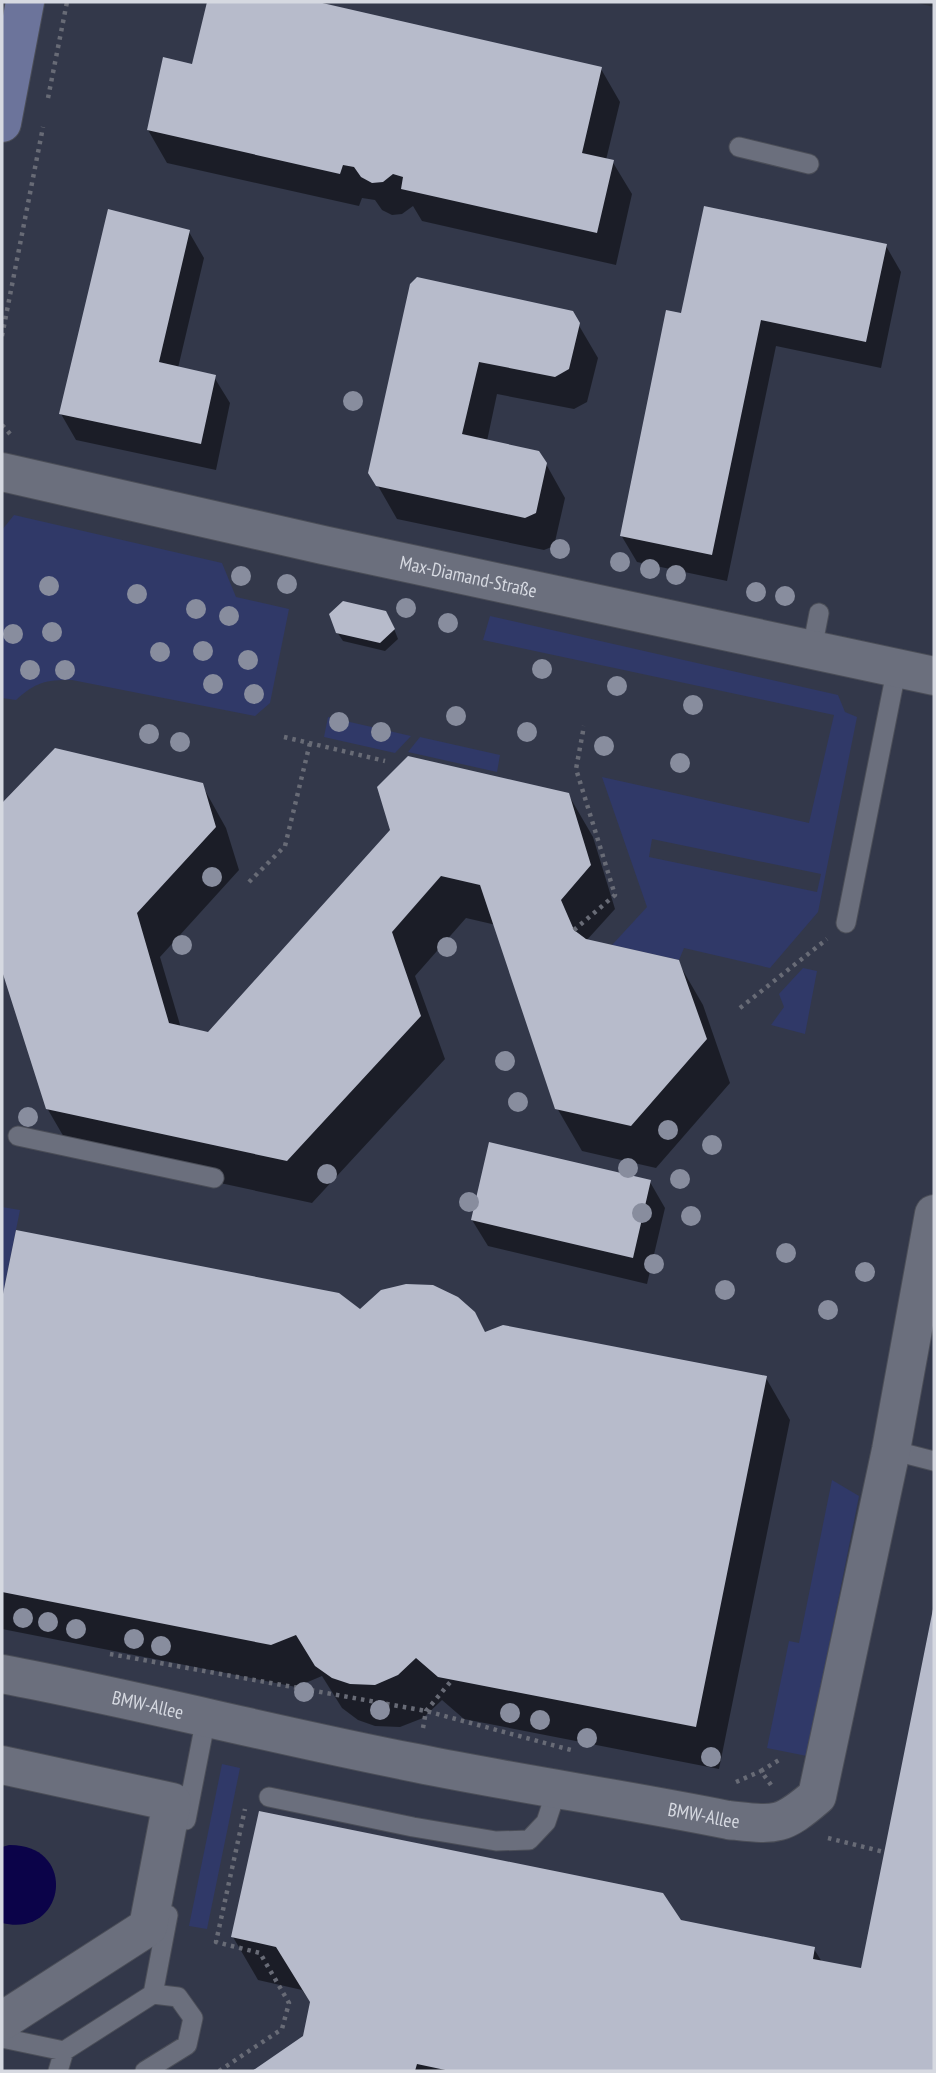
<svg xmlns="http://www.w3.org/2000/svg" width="936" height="2073" viewBox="0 0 936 2073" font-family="'PT Sans Narrow',sans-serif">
<rect width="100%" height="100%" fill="#2d303c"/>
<!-- built -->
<path fill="#33384a" d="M2,2H913L934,7V2071H2Z"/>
<!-- green -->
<path fill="#303968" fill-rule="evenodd" d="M14,515L222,563L236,597L289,609L270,703L255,716L72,680C45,680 36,682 16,700L2,698V530Z
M490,616L838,695L845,712L857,717L818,912L770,968L684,948L679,960L612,945L647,907L602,777L809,823L834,715L483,640ZM652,839L821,874L817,892L649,857Z
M328,717L411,736L395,753L324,737Z
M420,737L500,755L497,772L408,752Z
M803,968L817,971L805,1034L771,1025L784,1007L779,994Z
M2,1207L20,1210L2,1299Z
M832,1480L859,1496L807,1756L767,1748L789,1641L799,1643Z
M222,1764L240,1768L207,1929L189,1926Z"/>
<!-- water -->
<path fill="#0b0349" d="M9,1845C79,1844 66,1939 2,1923V1847Z"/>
<!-- shadow -->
<path fill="#0007" d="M208,2H310L601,69L620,102L606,160L612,161L632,194L616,265L422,221L413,206L402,214L392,215L382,210L375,200L362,198L359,206L167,163L148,130L194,66Z
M189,232L204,258L178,368L214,377L230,403L216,470L76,440L61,414Z
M886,246L901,272L881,368L776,346L727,581L637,562L621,535L683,315Z
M412,285L571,312L598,358L587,402L574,409L497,394L487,441L546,464L565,498L554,546L544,550L397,519L370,472Z
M391,621L398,639L385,651L343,641L337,632Z
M56,750L202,785L226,828L239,870L160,957L181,1028L209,1034L392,830L568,794L593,837L615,909L586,941L678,962L703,1005L730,1083L656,1168L582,1151L557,1108L496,925L466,918L415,976L445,1059L312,1203L72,1151L47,1108L2,965V807Z
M650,1182L665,1208L647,1284L488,1246L472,1220Z
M17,1232L360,1312L766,1378L790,1420L719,1769L464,1719L442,1700L423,1718L400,1727L375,1726L358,1720L342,1708L322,1676L296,1687L2,1629V1308Z
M934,1612V2071H255L302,2039L304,2041L312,2004L302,1990L258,1980L233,1937L679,1921L814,1949L822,1962L862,1970Z"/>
<!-- building -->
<path fill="#b7bbcb" d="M207,2H318L602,67L582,153L614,160L597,233L401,189L403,177L393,174L383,182L372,183L361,177L354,167L343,165L340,174L147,130L163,57L192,64Z
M704,206L887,244L866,342L761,320L712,555L620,536L666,310L681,313Z
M108,209L190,230L159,362L216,375L201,444L59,414Z
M417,277L573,311L580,323L569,369L555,377L479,362L462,434L539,451L547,463L536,513L525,518L376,486L368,473L410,284Z
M343,601L386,611L395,629L380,643L336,633L329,614Z
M55,748L203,783L216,827L137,913L169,1023L208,1032L390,830L377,787L408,756L569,793L591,865L561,900L574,930L586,939L679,960L707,1039L631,1126L555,1109L480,885L441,876L392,932L421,1016L287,1161L46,1109L2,971V803Z
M489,1142L651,1180L633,1258L471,1220Z
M16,1230L339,1293L360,1309L381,1290L406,1284L433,1285L458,1297L475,1312L485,1332L503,1325L767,1376L696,1727L438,1677L416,1658L398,1675L375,1685L350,1684L332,1678L315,1666L296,1635L271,1645L2,1592V1299Z
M933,1609L934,2071H450L417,2064L415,2071H252L303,2036L310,2002L276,1947L231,1937L259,1811L663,1893L681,1920L815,1947L813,1959L861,1968Z"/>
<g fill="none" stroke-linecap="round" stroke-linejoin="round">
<defs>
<path id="lane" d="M739,147L809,164
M812,649L819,613
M846,923L897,667
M18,1136L214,1178
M891,1450L934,1461
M269,1797L413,1827L496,1841L529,1840L546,1822L557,1789
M186,1820L206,1718
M2,2038L64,2051L153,1994L168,1915
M58,2071L64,2051
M145,2071L187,2045L193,2018L178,1997L153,1994"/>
<g id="street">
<path id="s1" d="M2,472L323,545L934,676"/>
<path id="s2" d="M2,1674C140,1700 277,1736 416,1763C519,1784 624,1799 728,1820C775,1825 780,1828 817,1796L891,1450L934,1214"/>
<path d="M2,1765L172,1802L148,1927L2,2021"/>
</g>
<path id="secondary" d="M2,123L25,2"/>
</defs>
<!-- lane casing -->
<use href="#lane" stroke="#4b4e58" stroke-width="21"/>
<!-- street casing -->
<use href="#street" stroke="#4b4e58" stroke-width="40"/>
<!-- secondary casing -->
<use href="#secondary" stroke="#4b4e58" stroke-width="40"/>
<!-- path -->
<path stroke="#686b76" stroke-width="4.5" stroke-dasharray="3.5 5" stroke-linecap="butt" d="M48,98L67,2
M2,336L43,127
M2,425L11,435
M284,737L385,761
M249,882L285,846L310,743
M574,930L615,895L576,769L584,726
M740,1008L827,939
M110,1654L426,1711L571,1750
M423,1728L426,1711L452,1680
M736,1782L761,1771
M771,1785L761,1771L779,1760
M828,1838L884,1852
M219,2071L282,2029L289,2003L260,1953L216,1942L245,1809"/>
<!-- lane -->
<use href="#lane" stroke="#6b6f7d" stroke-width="19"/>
<!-- street -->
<use href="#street" stroke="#6b6f7d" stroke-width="38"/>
<!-- secondary -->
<use href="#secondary" stroke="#6c749b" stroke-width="38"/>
</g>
<!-- trees -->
<g fill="#888d9e">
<circle cx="353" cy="401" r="10"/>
<circle cx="560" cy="549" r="10"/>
<circle cx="620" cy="562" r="10"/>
<circle cx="650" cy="569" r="10"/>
<circle cx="676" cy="575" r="10"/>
<circle cx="241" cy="576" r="10"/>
<circle cx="287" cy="584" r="10"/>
<circle cx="49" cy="586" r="10"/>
<circle cx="756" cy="592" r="10"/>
<circle cx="137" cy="594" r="10"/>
<circle cx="785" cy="596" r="10"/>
<circle cx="406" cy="608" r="10"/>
<circle cx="196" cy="609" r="10"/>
<circle cx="229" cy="616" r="10"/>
<circle cx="448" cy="623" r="10"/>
<circle cx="52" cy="632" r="10"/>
<circle cx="13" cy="634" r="10"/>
<circle cx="203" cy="651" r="10"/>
<circle cx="160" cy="652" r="10"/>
<circle cx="248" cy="660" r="10"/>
<circle cx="542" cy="669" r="10"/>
<circle cx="30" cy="670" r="10"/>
<circle cx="65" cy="670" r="10"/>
<circle cx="213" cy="684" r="10"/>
<circle cx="617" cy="686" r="10"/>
<circle cx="254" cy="694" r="10"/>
<circle cx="693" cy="705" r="10"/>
<circle cx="456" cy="716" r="10"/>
<circle cx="339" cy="722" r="10"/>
<circle cx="381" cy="732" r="10"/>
<circle cx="527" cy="732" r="10"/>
<circle cx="149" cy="734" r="10"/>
<circle cx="180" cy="742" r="10"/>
<circle cx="604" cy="746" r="10"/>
<circle cx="680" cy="763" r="10"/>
<circle cx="212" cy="877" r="10"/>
<circle cx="182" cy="945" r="10"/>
<circle cx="447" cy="947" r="10"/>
<circle cx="505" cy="1061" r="10"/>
<circle cx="518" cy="1102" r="10"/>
<circle cx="28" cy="1117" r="10"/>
<circle cx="668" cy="1130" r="10"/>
<circle cx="712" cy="1145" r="10"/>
<circle cx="628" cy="1168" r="10"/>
<circle cx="327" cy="1174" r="10"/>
<circle cx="680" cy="1179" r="10"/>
<circle cx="469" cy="1202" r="10"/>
<circle cx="642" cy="1213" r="10"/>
<circle cx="691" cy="1216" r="10"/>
<circle cx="786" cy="1253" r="10"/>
<circle cx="654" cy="1264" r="10"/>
<circle cx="865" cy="1272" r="10"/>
<circle cx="725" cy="1290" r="10"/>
<circle cx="828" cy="1310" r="10"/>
<circle cx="23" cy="1618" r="10"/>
<circle cx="48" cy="1622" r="10"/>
<circle cx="76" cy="1629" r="10"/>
<circle cx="134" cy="1639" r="10"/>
<circle cx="161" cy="1646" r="10"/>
<circle cx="304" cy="1692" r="10"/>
<circle cx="380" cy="1710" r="10"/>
<circle cx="510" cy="1713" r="10"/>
<circle cx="540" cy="1720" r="10"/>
<circle cx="587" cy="1738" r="10"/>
<circle cx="711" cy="1757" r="10"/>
</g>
<g text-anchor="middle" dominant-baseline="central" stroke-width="7" stroke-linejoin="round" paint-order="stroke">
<!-- street labels -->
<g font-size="19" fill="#d6d9e1" stroke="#17181e">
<text stroke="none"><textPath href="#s1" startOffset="478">Max-Diamand-Straße</textPath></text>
<text stroke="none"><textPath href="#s2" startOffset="149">BMW-Allee</textPath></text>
<text stroke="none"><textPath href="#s2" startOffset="716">BMW-Allee</textPath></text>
</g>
</g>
<!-- border -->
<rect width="936" height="2073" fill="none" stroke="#d6d9e1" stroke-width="7"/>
</svg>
